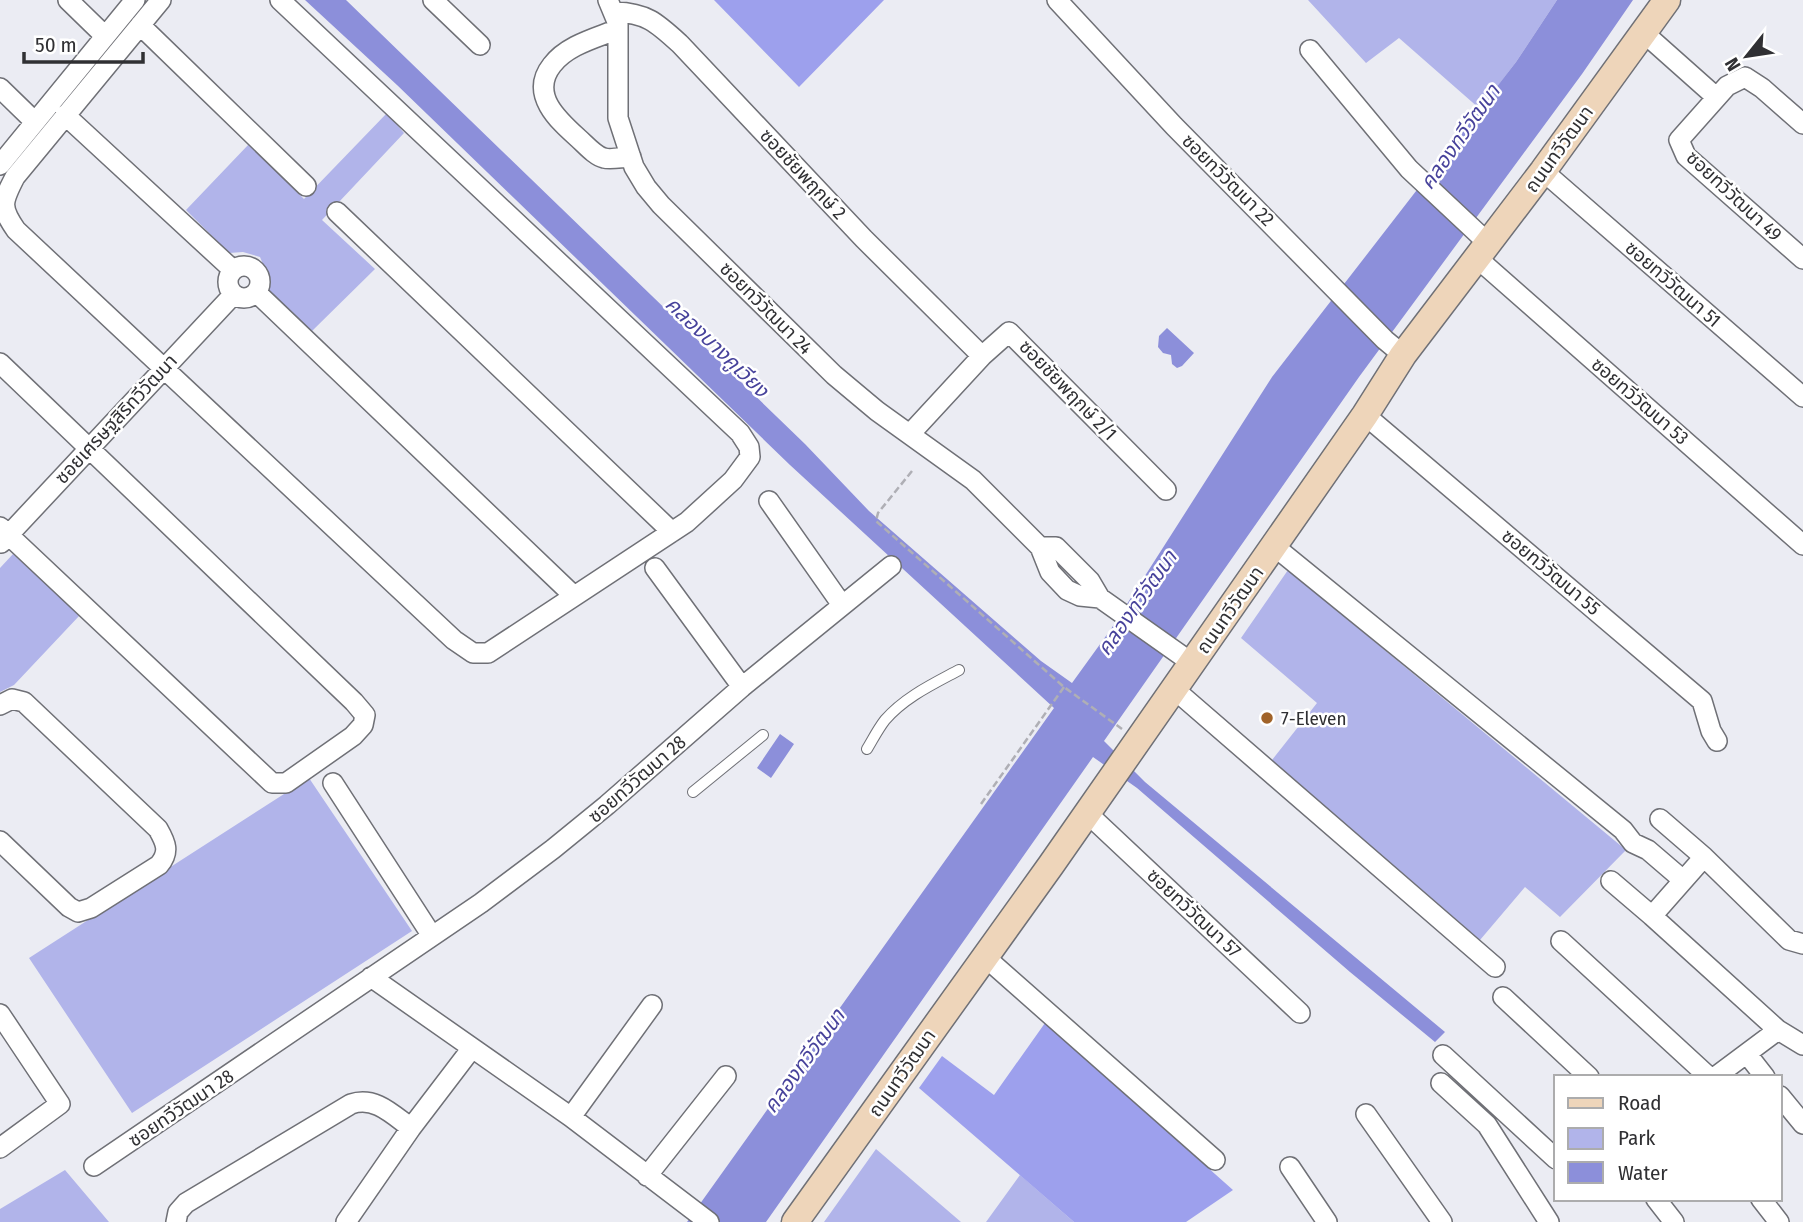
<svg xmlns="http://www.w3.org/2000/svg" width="1803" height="1222" viewBox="0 0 1803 1222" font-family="'Fira Sans Condensed','Noto Sans Thai',sans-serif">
<rect width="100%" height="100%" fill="#ebecf3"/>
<!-- green -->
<path fill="#b1b4ea" d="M1308,0H1557L1516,62L1480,109L1399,38L1366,63Z
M387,113L404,133L322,220L375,269L312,331L269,291L268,276L260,257L243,252L229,253L186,210L249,144L304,199Z
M13,554L80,615L14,685L0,692V568Z
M1288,570L1626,850L1560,917L1525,887L1480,940L1272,760L1317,703L1241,638Z
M309,778L412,931L132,1113L29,958Z
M876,1149L961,1222H824Z
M65,1170L109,1222H0V1209Z
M1020,1175L1074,1222H986Z"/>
<!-- forest -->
<path fill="#9da0ed" d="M714,0H884L799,87Z
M1045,1023L1233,1190L1186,1222H1074L919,1088L942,1056L994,1095Z"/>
<!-- water -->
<path fill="#8c8fda" d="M305,0H346L805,444L869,511L1041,661L1072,683L1111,629L1272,377L1516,62L1557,0H1633L1582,74L1359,377L1104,741L1145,782L1445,1032L1435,1042L1350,972L1137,788L1093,757L766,1222H687L1054,708L790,465L397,85Z
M1167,328L1194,353L1182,366L1177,368L1172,364L1171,355L1163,353L1158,347L1159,336Z
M780,734L794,744L771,778L757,768Z"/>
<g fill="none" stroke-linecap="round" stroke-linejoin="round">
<defs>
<path id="service" d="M867,749C873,739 878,729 885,720C905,697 933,684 959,670
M693,792L763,735"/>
<path id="minor" d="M68,0L105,36
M161,0L15,177C2,202 0,207 16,230L454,640L473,653H488L687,522L733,480L750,457L749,447L740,433L280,0
M433,0L480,45
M608,0L618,24V118L634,167L646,187L661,205L834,375L877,411L973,480L1040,547L1050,572L1067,590L1080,596L1100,598
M1057,0L1174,126L1385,340L1403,355
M615,12C647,13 657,23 680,44L864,239L982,356
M140,25L306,186
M618,29C596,38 567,45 552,65C529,94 558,120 578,138C585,144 595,156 604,158C611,160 623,157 631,157
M1644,33L1716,97
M1310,50L1409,169L1488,243
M0,88L35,122
M65,115L233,270
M1803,124L1762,88L1745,77L1727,86L1679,140L1686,156L1803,259
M0,165L135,0
M1543,171L1803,397
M337,212L672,532
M1477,258L1803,545
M228 282a16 16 0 1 1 32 0a16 16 0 1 1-32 0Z
M257,293L574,596
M0,363L354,702L365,715L363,725L353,736L286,783H272L0,527
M1365,415L1702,701L1711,731L1717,741
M910,434L982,356L1009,332L1166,490
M769,501L842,605
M1,543L233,295
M1274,546L1623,830L1633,843L1648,850L1683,880
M1040,547H1056L1090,581L1100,598L1192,663
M655,568L742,687
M1174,689L1495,967
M0,705L12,699L24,702L158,829C166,843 170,852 159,865L91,908L78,912L69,907L0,841
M333,783L432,936
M1087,813L1300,1013
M1660,819L1704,857
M1611,881L1652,916
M1561,941L1709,1077
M1803,944L1789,940L1704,857L1652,916L1778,1030L1803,1045
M985,957L1215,1160
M371,977L571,1117L709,1222
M1503,997L1589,1077
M0,1014L60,1104L0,1148
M1747,1054L1765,1077
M1443,1055L1556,1159
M1715,1077L1778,1030
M1441,1083L1487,1125L1549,1222
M1780,1096L1803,1124
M1366,1114L1442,1222
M571,1117L652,1005
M94,1166L481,903L553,849L607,805L742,687L891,566
M1290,1167L1327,1222
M647,1176L726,1076
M1656,1199L1674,1222
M1761,1199L1779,1222
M176,1222L178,1212L186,1203L351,1104C375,1096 392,1114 411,1128
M346,1222L411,1128L472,1048"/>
<path id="secondary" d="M795,1222L1051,865L1365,415L1403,355L1543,171L1667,0"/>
</defs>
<!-- service casing -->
<use href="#service" stroke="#6f7076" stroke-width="12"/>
<!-- minor casing -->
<use href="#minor" stroke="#6f7076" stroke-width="22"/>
<!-- secondary casing -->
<use href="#secondary" stroke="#6f7076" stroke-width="29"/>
<!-- path -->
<path stroke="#afafb5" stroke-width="2.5" stroke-dasharray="7 3.5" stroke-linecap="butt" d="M912,471L878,513L876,521L1064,687L1122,729
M981,804L1064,687"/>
<!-- service -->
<use href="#service" stroke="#fff" stroke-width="10"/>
<!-- minor -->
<use href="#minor" stroke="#fff" stroke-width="19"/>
<!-- secondary -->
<use href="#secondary" stroke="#eed5ba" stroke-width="26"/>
</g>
<!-- markers -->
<circle fill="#a16329" stroke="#fff" stroke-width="2.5" cx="1267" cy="718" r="7"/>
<g text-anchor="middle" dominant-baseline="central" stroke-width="5" stroke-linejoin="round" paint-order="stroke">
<!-- street labels -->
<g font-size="19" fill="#303033" stroke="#fff">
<text transform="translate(1559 149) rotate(-54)">ถนนทวีวัฒนา</text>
<text transform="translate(803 174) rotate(47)">ซอยชัยพฤกษ์ 2</text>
<text transform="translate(1228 180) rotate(45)">ซอยทวีวัฒนา 22</text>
<text transform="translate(1734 196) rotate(43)">ซอยทวีวัฒนา 49</text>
<text transform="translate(1673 284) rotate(41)">ซอยทวีวัฒนา 51</text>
<text transform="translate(766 308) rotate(45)">ซอยทวีวัฒนา 24</text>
<text transform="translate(1068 390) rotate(46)">ซอยชัยพฤกษ์ 2/1</text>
<text transform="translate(1640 401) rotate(41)">ซอยทวีวัฒนา 53</text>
<text transform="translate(116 419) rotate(-47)">ซอยเศรษฐสิริทวีวัฒนา</text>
<text transform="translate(1551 572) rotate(40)">ซอยทวีวัฒนา 55</text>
<text transform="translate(1230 610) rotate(-55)">ถนนทวีวัฒนา</text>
<text transform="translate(637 779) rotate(-41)">ซอยทวีวัฒนา 28</text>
<text transform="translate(1194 913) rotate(43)">ซอยทวีวัฒนา 57</text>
<text transform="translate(902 1073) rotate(-55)">ถนนทวีวัฒนา</text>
<text transform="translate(181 1108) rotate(-34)">ซอยทวีวัฒนา 28</text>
</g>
<!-- poi labels -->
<g font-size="19" fill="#303033" stroke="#fff" text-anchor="start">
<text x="1281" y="718">7-Eleven</text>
</g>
<!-- water labels -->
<g font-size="21" font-style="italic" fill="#47429b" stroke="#fff">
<text transform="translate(1460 137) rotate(-55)">คลองทวีวัฒนา</text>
<text transform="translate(717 347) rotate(44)">คลองบางคูเวียง</text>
<text transform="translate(1137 603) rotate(-55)">คลองทวีวัฒนา</text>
<text transform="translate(804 1061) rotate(-54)">คลองทวีวัฒนา</text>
</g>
</g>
<!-- legend -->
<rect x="1554" y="1075" width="228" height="126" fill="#ffffff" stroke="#acacad" stroke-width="2"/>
<rect x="1568" y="1098" width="35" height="10" fill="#eed5ba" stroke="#acacad" stroke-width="2"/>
<text x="1618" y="1110" font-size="21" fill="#303033">Road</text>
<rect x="1568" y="1128" width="35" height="21" fill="#b1b4ea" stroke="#acacad" stroke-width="2"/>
<text x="1618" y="1145" font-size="21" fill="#303033">Park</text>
<rect x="1568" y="1162" width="35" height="21" fill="#8c8fda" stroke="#acacad" stroke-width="2"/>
<text x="1618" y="1180" font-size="21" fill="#303033">Water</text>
<!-- north arrow -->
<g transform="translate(1747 56) rotate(240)" stroke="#ffffff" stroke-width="5" paint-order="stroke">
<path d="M0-5L12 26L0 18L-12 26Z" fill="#303033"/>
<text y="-10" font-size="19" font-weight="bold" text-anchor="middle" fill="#303033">N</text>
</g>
<!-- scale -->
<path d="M24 52v10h119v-10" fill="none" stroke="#303033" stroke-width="3.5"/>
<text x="35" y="52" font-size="21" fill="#303033" stroke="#ffffff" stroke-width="5" paint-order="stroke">50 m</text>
</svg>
